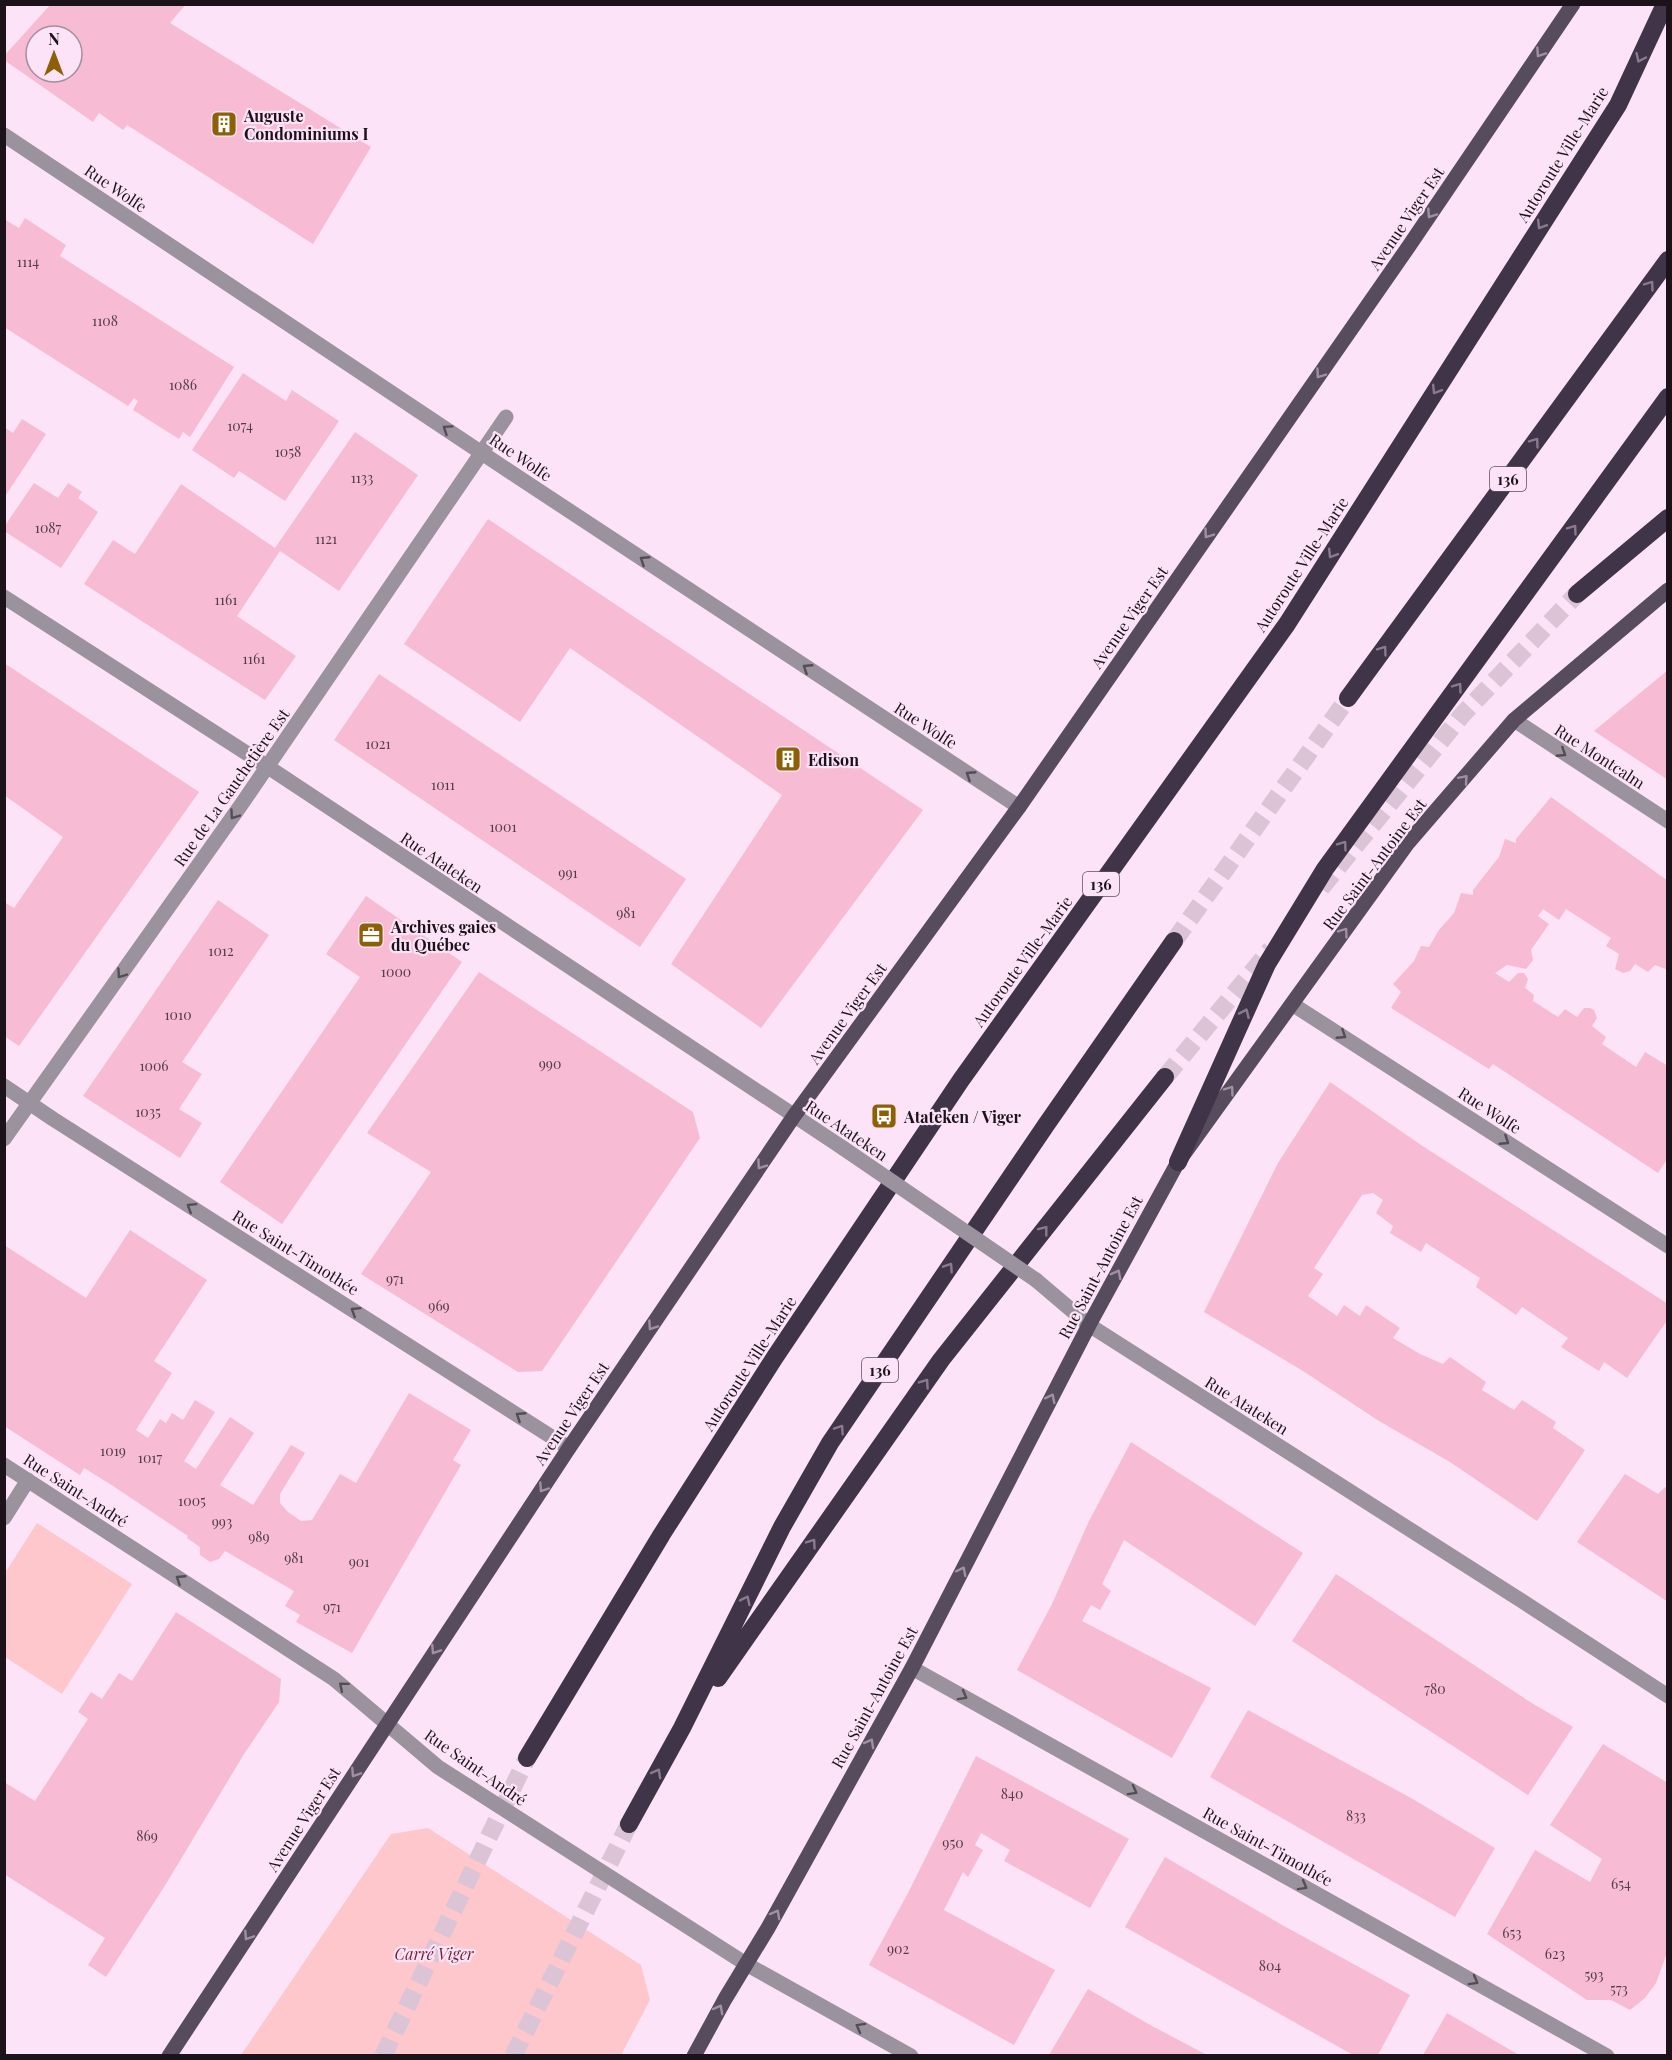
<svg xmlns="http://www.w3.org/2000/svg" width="1672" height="2060" viewBox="0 0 1672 2060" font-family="'Playfair Display',serif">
<rect width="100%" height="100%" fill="#fce3f7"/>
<!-- green -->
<path fill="#fec7cb" d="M37,1523L132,1584L62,1694L5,1657V1573Z
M428,1828L641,1965L650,2000L621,2055H241L391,1834Z"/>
<!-- building -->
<path fill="#f7bcd3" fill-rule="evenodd" d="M51,4H186L170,23L371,147L313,244L127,125L123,130L99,113L93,122L4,60V56ZM36,36H72V72H36Z
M25,218L66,245L60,256L234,367L190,437L183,432L179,439L133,410L138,401L134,398L128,406L4,327V219L19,228Z
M243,373L286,401L292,390L339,421L285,501L239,471L234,478L192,450Z
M22,419L46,434L4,498V427L13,433Z
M355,432L418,475L339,591L280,551L237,616L296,656L265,700L84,584L113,540L135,554L181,484L275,548Z
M34,483L58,498L68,483L82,492L78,498L98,512L61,568L4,531V527Z
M488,519L923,810L761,1028L671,964L782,795L570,648L520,722L404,644Z
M4,663L199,792L19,1046L4,1036V902L14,908L63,837L4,795Z
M1668,670V780L1594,731Z
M379,674L686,879L640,947L334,740Z
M1551,797L1668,881V970L1655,965L1648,972L1635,964L1630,971L1623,973L1615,969L1619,954L1606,946L1611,938L1566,909L1559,920L1543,909L1538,916L1549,924L1531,950L1533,960L1526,969L1507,965L1495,973L1509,982L1518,973H1524L1528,979L1525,988L1534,995L1533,1001L1558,1017L1565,1009L1577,1017L1584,1008H1590L1594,1010L1597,1018L1592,1026L1606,1037L1602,1044L1636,1067L1645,1052L1668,1066V1158L1658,1173L1493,1064L1489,1069L1391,1008L1401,992L1393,984L1414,961L1421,946L1429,947L1439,930L1454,913L1461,893L1473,895V890L1499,857L1505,839L1516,843V839Z
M366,896L462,962L282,1224L220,1182L360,977L326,954Z
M218,900L269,935L182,1062L202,1074L179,1109L202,1123L180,1158L83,1096Z
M479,972L693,1112L700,1138L542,1371L518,1372L361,1274L431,1172L367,1133Z
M1330,1082L1421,1145L1668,1304V1319L1627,1378L1604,1362L1599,1371L1561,1347L1568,1338L1522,1307L1516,1315L1476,1287L1480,1278L1426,1243L1421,1252L1390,1233L1393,1226L1376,1213L1383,1200L1373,1193L1362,1195L1314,1268L1323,1274L1308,1296L1337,1316L1344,1305L1360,1316L1366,1305L1400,1328L1393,1338L1420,1354L1443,1364L1450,1357L1486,1382L1482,1390L1514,1410L1522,1400L1556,1422L1553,1428L1585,1450L1537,1521L1450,1462L1379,1421L1303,1371L1204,1312L1278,1163Z
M130,1230L207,1280L154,1361L172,1373L136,1430L148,1438L160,1419L166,1423L172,1413L183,1420L195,1400L215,1412L184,1461L196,1469L230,1417L254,1433L220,1485L253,1505L291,1445L305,1453L280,1494V1503L288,1512L301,1521L312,1520L340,1474L356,1483L409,1393L471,1430L453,1460L461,1465L352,1653L296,1622L300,1615L285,1606L294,1591L225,1551L219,1559L210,1562L200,1555V1547L187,1538L188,1536L110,1484L84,1468L80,1475L4,1426V1245L86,1298Z
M1131,1442L1303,1553L1255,1626L1124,1540L1102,1584L1111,1591L1100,1610L1091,1605L1082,1621L1211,1688L1172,1758L1017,1670L1052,1604L1089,1521Z
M1625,1474L1658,1494L1665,1487L1668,1489V1602L1577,1542Z
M1336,1574L1530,1702L1573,1727L1528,1795L1292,1641Z
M176,1612L281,1679L279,1702L244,1754L166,1884L106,1977L88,1965L105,1938L4,1874V1782L35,1801L88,1719L78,1712L91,1692L102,1699L119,1673L132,1681Z
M1248,1710L1411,1798L1495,1848L1455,1917L1210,1777Z
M1603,1744L1668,1783V1950L1656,1983L1645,1998L1630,2010L1611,2000H1587L1487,1934L1535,1850L1590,1882L1602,1859L1550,1825Z
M976,1756L1129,1839L1090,1908L1004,1861L1010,1850L981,1833L975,1845L983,1850L968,1877L963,1872L944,1910L1055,1970L1014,2045L869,1965L909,1891Z
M1165,1857L1284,1926L1410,1995L1378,2055H1353L1125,1927Z
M1088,1989L1152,2026L1207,2055H1049Z
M1447,2013L1519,2055H1423Z"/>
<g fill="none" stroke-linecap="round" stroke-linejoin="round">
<!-- highway-tunnel -->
<path stroke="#dac4d6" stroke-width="18" stroke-dasharray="18 9" stroke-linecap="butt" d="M1321,888L1463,714L1577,594
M1174,941L1348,698
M1165,1077L1271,949
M383,2056L527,1758
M513,2056L629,1824"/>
<!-- minor -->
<path stroke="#9a939e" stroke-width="15" d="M4,135L518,477L1019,807
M4,597L268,767L843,1148
M1514,720L1668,821
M1292,1004L1668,1246
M4,1086L53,1119L569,1448
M4,1139L241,805L506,417
M1036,1280L1089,1325L1522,1601L1668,1696
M4,1465L334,1679L438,1767L746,1964L911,2056
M4,1518L28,1480
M912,1668L1607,2056"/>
<!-- major -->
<path stroke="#574c5e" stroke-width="15" d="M169,2056L569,1448L794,1116L1019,807L1409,246L1573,4
M694,2056L725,1999L768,1928L912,1668L1089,1325L1178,1162L1407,844L1514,720L1668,590"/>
<!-- highway -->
<path stroke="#403448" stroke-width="18" d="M1577,594L1668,518
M1348,698L1668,260
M1178,1162L1267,964L1325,869L1668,397
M718,1678L941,1360L1165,1077
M527,1758L662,1534L775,1357L961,1080L1287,624L1618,105L1665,4
M629,1824L682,1728L782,1527L830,1443L1046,1125L1174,941"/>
<!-- minor-bridge -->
<path stroke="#9a939e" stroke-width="15" d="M843,1148L1036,1280"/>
</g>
<!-- one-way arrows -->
<defs><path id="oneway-chevron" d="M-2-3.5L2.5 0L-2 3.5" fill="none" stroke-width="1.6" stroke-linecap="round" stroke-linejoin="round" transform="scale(1.5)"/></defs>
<g stroke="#a190a3">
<use href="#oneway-chevron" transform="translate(1540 53) rotate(124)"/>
<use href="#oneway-chevron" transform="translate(1431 214) rotate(124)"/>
<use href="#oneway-chevron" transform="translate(1320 374) rotate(125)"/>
<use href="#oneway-chevron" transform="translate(1208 534) rotate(125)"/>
<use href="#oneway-chevron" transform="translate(1464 779) rotate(-49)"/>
<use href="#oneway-chevron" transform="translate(1344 932) rotate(-54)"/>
<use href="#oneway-chevron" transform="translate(1230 1090) rotate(-54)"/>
<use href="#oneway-chevron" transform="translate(761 1165) rotate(125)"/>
<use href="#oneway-chevron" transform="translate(1117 1274) rotate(-62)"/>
<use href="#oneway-chevron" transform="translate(652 1326) rotate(124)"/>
<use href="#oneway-chevron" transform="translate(1051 1398) rotate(-63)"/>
<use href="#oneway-chevron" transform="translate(543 1488) rotate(124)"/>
<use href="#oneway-chevron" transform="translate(962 1571) rotate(-63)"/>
<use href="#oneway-chevron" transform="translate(435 1650) rotate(123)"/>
<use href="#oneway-chevron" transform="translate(870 1743) rotate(-61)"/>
<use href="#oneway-chevron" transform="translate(355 1773) rotate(123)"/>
<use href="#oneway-chevron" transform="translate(776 1914) rotate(-61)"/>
<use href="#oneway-chevron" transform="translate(248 1936) rotate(123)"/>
<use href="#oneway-chevron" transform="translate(719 2009) rotate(-61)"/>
</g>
<g stroke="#8b7a8e">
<use href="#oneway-chevron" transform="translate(1640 58) rotate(115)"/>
<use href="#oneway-chevron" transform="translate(1541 225) rotate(122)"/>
<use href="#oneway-chevron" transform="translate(1650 285) rotate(-54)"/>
<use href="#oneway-chevron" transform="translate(1436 390) rotate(122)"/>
<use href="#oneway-chevron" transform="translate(1535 442) rotate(-54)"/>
<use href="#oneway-chevron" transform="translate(1573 529) rotate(-54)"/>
<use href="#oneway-chevron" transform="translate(1332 554) rotate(122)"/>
<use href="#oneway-chevron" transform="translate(1383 650) rotate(-54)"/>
<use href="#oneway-chevron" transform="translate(1458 687) rotate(-54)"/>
<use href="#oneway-chevron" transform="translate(1343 845) rotate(-54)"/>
<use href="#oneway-chevron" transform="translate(1245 1013) rotate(-66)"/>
<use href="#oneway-chevron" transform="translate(1044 1230) rotate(-52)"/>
<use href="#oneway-chevron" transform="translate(949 1267) rotate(-56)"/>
<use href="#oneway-chevron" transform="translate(925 1383) rotate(-55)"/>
<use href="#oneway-chevron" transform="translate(840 1429) rotate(-56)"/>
<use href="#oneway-chevron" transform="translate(812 1543) rotate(-55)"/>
<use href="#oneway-chevron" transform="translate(746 1600) rotate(-64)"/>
<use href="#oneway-chevron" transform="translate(657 1773) rotate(-61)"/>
</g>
<g stroke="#544d55">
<use href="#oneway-chevron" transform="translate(447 429) rotate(-146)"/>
<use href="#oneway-chevron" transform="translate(644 560) rotate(-147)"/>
<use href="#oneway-chevron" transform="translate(807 668) rotate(-147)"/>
<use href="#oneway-chevron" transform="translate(1562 753) rotate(33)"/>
<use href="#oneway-chevron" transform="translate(970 775) rotate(-147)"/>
<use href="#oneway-chevron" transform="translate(234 815) rotate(125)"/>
<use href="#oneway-chevron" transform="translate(121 974) rotate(125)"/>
<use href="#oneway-chevron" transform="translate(1342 1035) rotate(33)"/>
<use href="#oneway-chevron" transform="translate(1505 1141) rotate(33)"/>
<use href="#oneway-chevron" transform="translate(191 1207) rotate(-148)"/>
<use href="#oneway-chevron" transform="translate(355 1311) rotate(-148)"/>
<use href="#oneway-chevron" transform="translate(520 1416) rotate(-147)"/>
<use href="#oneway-chevron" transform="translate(180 1579) rotate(-147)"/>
<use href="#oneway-chevron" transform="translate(343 1686) rotate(-140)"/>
<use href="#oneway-chevron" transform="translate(963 1696) rotate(29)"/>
<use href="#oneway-chevron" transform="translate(1133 1791) rotate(29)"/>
<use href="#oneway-chevron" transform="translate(1303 1886) rotate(29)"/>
<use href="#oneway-chevron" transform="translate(1474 1981) rotate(29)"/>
<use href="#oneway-chevron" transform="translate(860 2027) rotate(-151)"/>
</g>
<!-- icons -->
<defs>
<symbol id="building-square" viewBox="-11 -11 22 22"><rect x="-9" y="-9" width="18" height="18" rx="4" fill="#8d6007" stroke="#fce3f7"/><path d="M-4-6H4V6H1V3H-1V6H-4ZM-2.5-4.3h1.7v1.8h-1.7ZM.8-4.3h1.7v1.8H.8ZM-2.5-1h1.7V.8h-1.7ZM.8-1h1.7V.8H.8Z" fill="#fff"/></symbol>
<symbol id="office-square" viewBox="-11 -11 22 22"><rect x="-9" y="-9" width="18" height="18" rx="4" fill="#8d6007" stroke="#fce3f7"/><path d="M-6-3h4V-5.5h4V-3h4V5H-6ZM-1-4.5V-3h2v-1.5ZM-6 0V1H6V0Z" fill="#fff"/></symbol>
<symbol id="bus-square" viewBox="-11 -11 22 22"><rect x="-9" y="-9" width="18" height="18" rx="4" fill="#8d6007" stroke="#fce3f7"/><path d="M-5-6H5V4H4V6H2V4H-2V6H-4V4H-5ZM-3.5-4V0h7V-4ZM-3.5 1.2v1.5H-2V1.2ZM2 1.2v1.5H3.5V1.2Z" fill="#fff"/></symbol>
</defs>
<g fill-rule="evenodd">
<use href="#building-square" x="209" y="109" width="30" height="30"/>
<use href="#building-square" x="773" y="744" width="30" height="30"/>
<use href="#office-square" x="356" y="920" width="30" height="30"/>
<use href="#bus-square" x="869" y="1101" width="30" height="30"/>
</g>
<g text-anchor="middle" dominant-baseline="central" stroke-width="4.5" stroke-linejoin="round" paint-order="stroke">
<!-- number labels -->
<g font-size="14" fill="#523d48">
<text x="28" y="261">1114</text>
<text x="105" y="320">1108</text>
<text x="183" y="384">1086</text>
<text x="240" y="425">1074</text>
<text x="288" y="451">1058</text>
<text x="362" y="477">1133</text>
<text x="48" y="527">1087</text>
<text x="326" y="538">1121</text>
<text x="226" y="599">1161</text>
<text x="254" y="658">1161</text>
<text x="378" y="743">1021</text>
<text x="443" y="784">1011</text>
<text x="503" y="826">1001</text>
<text x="568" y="872">991</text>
<text x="626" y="912">981</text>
<text x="221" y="950">1012</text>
<text x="396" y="971">1000</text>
<text x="178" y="1014">1010</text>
<text x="550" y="1063">990</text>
<text x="154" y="1065">1006</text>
<text x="148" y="1111">1035</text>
<text x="395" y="1278">971</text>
<text x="439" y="1305">969</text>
<text x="113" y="1450">1019</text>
<text x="150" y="1457">1017</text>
<text x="192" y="1500">1005</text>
<text x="222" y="1521">993</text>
<text x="259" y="1536">989</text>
<text x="294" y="1557">981</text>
<text x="359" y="1561">901</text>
<text x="332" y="1606">971</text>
<text x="1435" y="1688">780</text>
<text x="1012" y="1793">840</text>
<text x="1356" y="1815">833</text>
<text x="147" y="1835">869</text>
<text x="953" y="1842">950</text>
<text x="1621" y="1883">654</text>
<text x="1512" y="1932">653</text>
<text x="898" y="1948">902</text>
<text x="1555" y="1953">623</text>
<text x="1270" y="1965">804</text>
<text x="1594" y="1974">593</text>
<text x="1619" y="1988">573</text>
</g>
<!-- shield labels -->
<g fill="#fce3f7" stroke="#5e515c" stroke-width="1.5">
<rect x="1490" y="467" width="36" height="24" rx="4.5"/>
<rect x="1083" y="872" width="36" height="24" rx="4.5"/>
<rect x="862" y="1358" width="36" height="24" rx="4.5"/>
</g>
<g font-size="15" font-weight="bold" fill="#1b1319">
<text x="1508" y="479">136</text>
<text x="1101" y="884">136</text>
<text x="880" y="1370">136</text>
</g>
<!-- poi labels -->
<g font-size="16" font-weight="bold" fill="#1b1319" stroke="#fce3f7" text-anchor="start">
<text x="244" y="115">Auguste<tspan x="244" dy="18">Condominiums I</tspan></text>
<text x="808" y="759">Edison</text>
<text x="391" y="926">Archives gaies<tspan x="391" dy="18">du Québec</tspan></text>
<text x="904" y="1116">Atateken / Viger</text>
</g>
<!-- street labels -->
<g font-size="16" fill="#1b1319" stroke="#fce3f7">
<text transform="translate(1562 154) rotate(-58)">Autoroute Ville-Marie</text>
<text transform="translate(116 188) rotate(34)">Rue Wolfe</text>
<text transform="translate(1406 218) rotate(-56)">Avenue Viger Est</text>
<text transform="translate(521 457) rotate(34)">Rue Wolfe</text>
<text transform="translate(1301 564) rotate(-57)">Autoroute Ville-Marie</text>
<text transform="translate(1129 617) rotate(-55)">Avenue Viger Est</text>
<text transform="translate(926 725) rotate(33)">Rue Wolfe</text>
<text transform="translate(1600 756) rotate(33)">Rue Montcalm</text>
<text transform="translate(231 787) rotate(-55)">Rue de La Gauchetière Est</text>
<text transform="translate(442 862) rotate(34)">Rue Atateken</text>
<text transform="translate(1374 864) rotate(-53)">Rue Saint-Antoine Est</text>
<text transform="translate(1022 961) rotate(-54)">Autoroute Ville-Marie</text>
<text transform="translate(847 1013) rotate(-54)">Avenue Viger Est</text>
<text transform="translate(1490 1110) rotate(33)">Rue Wolfe</text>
<text transform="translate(847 1130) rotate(34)">Rue Atateken</text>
<text transform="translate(296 1252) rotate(32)">Rue Saint-Timothée</text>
<text transform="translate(1100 1267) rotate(-62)">Rue Saint-Antoine Est</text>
<text transform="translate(749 1363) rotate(-57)">Autoroute Ville-Marie</text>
<text transform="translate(1247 1405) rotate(32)">Rue Atateken</text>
<text transform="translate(571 1413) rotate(-56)">Avenue Viger Est</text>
<text transform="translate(76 1490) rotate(33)">Rue Saint-André</text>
<text transform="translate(874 1697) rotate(-61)">Rue Saint-Antoine Est</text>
<text transform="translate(476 1767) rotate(35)">Rue Saint-André</text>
<text transform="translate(303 1819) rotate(-57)">Avenue Viger Est</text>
<text transform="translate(1268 1846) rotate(29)">Rue Saint-Timothée</text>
</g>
<!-- park labels -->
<g font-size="16" font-style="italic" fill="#781f31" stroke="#fce3f7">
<text x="434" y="1953">Carré Viger</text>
</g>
</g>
<!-- border -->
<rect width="1672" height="2060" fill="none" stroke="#1b1319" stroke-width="12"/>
<!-- north arrow -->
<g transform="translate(54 54)"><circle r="28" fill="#fce3f7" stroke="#a2909e" stroke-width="1.5"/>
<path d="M0-4.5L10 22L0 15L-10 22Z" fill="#8d6007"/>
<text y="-9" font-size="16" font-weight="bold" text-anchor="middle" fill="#1b1319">N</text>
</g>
</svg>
